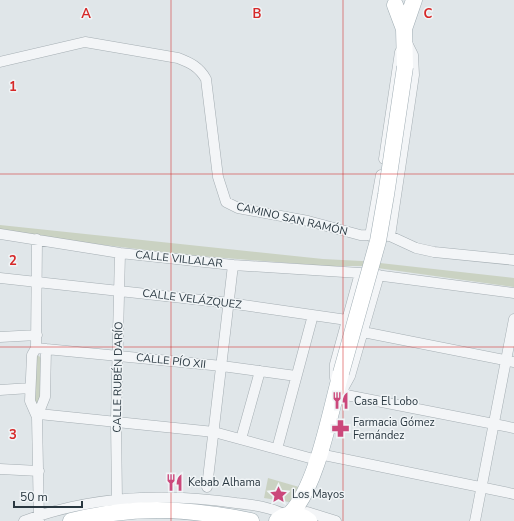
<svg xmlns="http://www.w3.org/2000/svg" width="514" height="521" viewBox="0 0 514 521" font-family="'Nunito Sans',sans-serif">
<rect width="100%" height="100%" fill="#e0e6e9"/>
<!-- green -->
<path fill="#cad2c2" d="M0,225L323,259L362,261L514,278V287L363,266H325L188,255L79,242L0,230Z
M37,354L42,359L41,403L39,404L34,403V359Z
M268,478L299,487L292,500L289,502L264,498Z"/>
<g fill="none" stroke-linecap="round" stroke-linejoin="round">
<defs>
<path id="street" d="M0,62L85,42L178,58C191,63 199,67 206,79L218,177L226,202L238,208L308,221L360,235L390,236L416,248L434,252L514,260
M384,159L400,52
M0,234L120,253L233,265L360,273L514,293
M370,236L381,175
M390,236L414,75L413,55L407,43
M0,278L229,303L347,320
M363,332L514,362
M0,337L37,335
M36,348L46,349L45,397L37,417L30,401L32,355Z
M36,348L37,239
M46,349L222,366L296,376
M335,378V364L360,273
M0,390L30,388
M341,394L514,428
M339,396L350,376L379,275
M39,414L214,432L317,460
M37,417L39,521
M241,439L260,371
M277,449L313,315
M319,454L514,494
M0,469L39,471
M207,487L233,265
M117,501L116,421L120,253
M307,512L336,521
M24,521C91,496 166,493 236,503C254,505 270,507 286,515
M475,521L514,319"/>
<path id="primary" d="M395,5L404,29L405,67
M404,29L414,0
M290,514C317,487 330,412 341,373
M71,521C135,505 188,508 251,521
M277,521C286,512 299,513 309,521"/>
</defs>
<!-- street casing -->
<use href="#street" stroke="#a5aeb3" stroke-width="11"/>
<!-- primary casing -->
<use href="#primary" stroke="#a0adb4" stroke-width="17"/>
<!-- street -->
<use href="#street" stroke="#f3f5f7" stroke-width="10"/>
<!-- primary -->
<use href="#primary" stroke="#fff" stroke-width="16"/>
<defs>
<path id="primary-bridge" d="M341,373L378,241L386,195L405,67"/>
</defs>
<!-- primary-bridge casing -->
<use href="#primary-bridge" stroke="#a0adb4" stroke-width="17" stroke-linecap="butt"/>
<!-- primary-bridge -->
<use href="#primary-bridge" stroke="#fff" stroke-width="16"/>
</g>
<!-- grid -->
<path fill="none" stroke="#d62828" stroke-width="1" stroke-opacity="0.55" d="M171,0V521M343,0V521M0,174H514M0,347H514"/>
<!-- icons -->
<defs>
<symbol id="restaurant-bare" viewBox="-9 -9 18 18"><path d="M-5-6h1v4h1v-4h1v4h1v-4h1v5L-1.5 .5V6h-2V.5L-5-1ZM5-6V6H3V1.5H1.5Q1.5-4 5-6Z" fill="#cb487b" stroke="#f0f4f6" stroke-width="2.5" paint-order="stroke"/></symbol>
<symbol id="pharmacy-bare" viewBox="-9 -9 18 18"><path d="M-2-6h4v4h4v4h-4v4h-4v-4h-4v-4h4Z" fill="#cb487b" stroke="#f0f4f6" stroke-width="2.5" paint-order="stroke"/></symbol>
<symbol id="sight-bare" viewBox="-9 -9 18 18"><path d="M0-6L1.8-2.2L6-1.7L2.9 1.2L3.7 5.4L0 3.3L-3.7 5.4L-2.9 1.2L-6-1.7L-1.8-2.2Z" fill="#cb487b" stroke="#f0f4f6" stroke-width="2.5" paint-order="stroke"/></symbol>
</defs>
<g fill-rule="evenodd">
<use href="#restaurant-bare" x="328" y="388" width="25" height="25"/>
<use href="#pharmacy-bare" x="328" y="416" width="25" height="25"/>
<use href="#restaurant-bare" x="162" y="470" width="25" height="25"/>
<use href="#sight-bare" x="266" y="482" width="25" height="25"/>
</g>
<g text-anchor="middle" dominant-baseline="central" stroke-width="3" stroke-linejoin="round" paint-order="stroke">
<!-- street labels -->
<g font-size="11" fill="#293740" stroke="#f0f4f6">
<text transform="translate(292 219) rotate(13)">CAMINO SAN RAMÓN</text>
<text transform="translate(179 259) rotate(6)">CALLE VILLALAR</text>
<text transform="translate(192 299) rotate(7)">CALLE VELÁZQUEZ</text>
<text transform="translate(171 361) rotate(6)">CALLE PÍO XII</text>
<text transform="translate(118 377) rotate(-89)">CALLE RUBÉN DARÍO</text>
</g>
<!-- poi labels -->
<g font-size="11" fill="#293740" stroke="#f0f4f6" text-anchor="start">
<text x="354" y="401">Casa El Lobo</text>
<text x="353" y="422">Farmacia Gómez<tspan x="353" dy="13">Fernández</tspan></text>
<text x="188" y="482">Kebab Alhama</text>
<text x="292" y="494">Los Mayos</text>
</g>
</g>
<g font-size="13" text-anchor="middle" font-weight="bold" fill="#d62828" stroke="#f0f4f6" stroke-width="3" stroke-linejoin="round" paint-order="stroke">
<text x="86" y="18">A</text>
<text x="257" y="18">B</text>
<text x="428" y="18">C</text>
<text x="13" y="91">1</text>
<text x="13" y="265">2</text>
<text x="13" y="439">3</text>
</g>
<!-- scale -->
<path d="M14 501v6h68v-6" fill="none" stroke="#293740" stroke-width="2"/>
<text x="20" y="501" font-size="12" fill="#293740" stroke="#f0f4f6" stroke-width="3" paint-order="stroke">50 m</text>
</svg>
